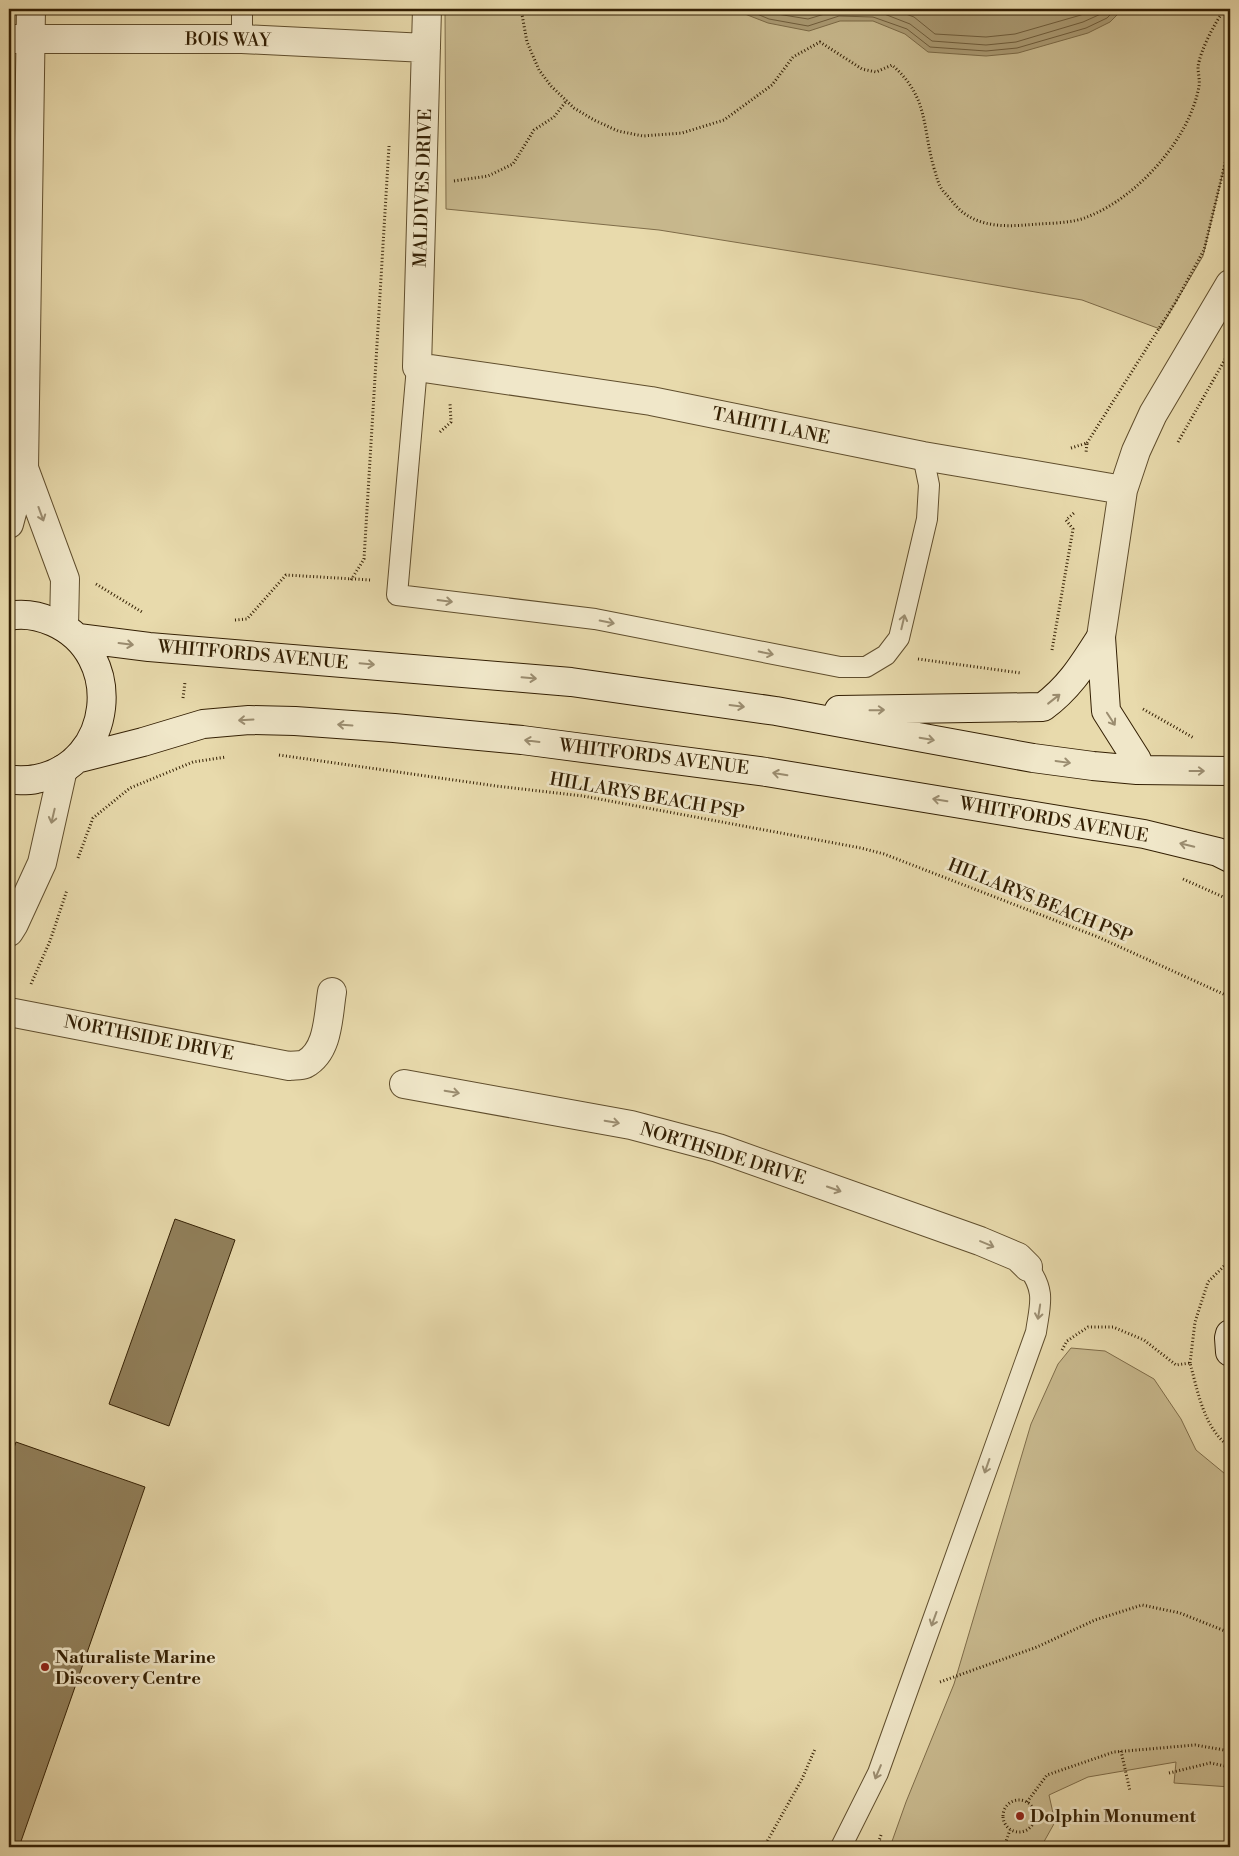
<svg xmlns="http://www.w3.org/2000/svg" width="1239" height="1856" viewBox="0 0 1239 1856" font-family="'Libre Bodoni',serif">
<rect width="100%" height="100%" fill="#e8daac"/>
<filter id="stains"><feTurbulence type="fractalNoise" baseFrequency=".004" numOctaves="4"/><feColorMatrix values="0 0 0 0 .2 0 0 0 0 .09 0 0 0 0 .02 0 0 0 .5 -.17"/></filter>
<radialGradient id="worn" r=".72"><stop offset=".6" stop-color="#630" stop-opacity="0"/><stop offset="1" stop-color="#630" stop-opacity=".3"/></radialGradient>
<!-- green -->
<path fill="#c9ba8f" stroke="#7e6c49" d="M445,9H1230V143L1203,256L1160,329L1082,300L878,265L659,230L446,209Z
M1071,1348L1105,1351L1154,1379L1181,1419L1196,1450L1230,1478V1787L1174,1783L1176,1762L1088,1777L1049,1795L1055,1822L1041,1847H890L906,1802L954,1684L1031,1424L1058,1364Z"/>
<!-- water -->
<path fill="#aa9a73" stroke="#7a6946" d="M732,9H1123L1110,22L1088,33L1018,53L986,56L928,52L905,34L873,21H840L809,31L768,23Z"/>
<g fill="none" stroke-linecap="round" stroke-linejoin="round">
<!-- shore -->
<path stroke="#6e5c3b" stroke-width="1" d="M745,9L769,19L808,26L839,16L873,17L907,29L930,47L986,51L1017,48L1086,28L1107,18L1116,9
M762,9L771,13L808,19L838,10H874L910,24L932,41L986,45L1016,42L1083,22L1103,13L1107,9
M892,9L914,17L935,34L986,37L1015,34L1081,15L1095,9"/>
</g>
<!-- building -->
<path fill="#91805b" stroke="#331f03" d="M175,1219L235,1240L169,1426L109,1404Z
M16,1442L145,1487L19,1847H9V1462Z"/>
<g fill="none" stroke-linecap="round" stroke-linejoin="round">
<defs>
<path id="service" d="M242,9V39
M417,367L397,595L595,619L840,667H866L886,655L899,638L927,519L929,485L923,456
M841,1847L878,1773L1036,1332C1040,1304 1046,1292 1028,1267"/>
<path id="minor" d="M427,9L417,367L651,401L923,456L1123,490
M9,39H242L426,48
M24,468L65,579L64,627
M9,524L24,468L31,9
M1101,637L1123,490L1136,451L1153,414L1230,284
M9,932L14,924L42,863L63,769
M9,1012L289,1066C294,1065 300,1066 305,1064C329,1051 328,1016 332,992
M404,1084L631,1125L718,1148L980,1241L1018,1257L1028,1267"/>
<path id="secondary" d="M9,616C24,613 39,616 53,622C126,654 114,765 36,779C27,781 17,780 9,780
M1101,637L1106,711L1137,760V770
M78,638L149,647L571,682L776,711L1033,758L1093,766L1137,770L1230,771
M839,710L1043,707C1070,687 1083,665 1101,637
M76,759L143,742L203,724L249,720L295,721L394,728L522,740L766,772L1144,834L1218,852L1230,858
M1230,1334L1229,1338L1230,1352"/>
</defs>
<!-- service casing -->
<use href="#service" stroke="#604e2d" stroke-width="22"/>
<!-- minor casing -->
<use href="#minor" stroke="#604e2d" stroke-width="30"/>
<!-- secondary casing -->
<use href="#secondary" stroke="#331f03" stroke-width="30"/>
<!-- path -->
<path stroke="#331f03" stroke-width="3" stroke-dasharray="1 2.5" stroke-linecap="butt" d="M521,9L527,42L539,70L551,86L574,108L594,120L618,131L643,136L682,133L724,120L772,85L793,57L820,42L862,69L876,72L892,65C929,97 922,127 934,168C937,177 938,185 944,192C951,199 957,209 965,214C987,229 1013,226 1038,224C1054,223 1073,223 1087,217C1137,198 1190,139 1199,86C1200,80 1198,73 1198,67C1200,51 1215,22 1225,9
M454,181L488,176L513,164L534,130L554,117L567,100
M440,432L451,422L450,403
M1178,442L1227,356
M1087,443L1175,303L1204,250L1230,143
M1071,448L1087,443L1086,453
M351,580L364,559L389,146
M96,584L142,612
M235,620L247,619L286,575L371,580
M1052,650L1073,529L1066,520L1074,513
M918,659L1021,673
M183,698L185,682
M1143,709L1194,738
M279,755L496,786L583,796L861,848L884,854L1098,937L1230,997
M78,858L93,818L130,788L193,762L226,757
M1183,879L1230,900
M31,984L50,941L67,890
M1062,1350L1067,1341L1088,1327H1113L1144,1340L1176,1365L1190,1363C1198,1392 1204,1429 1230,1447
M1190,1363L1195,1322L1208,1282L1230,1260
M940,1682L1037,1647L1095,1620L1142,1605L1180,1613L1230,1633
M1121,1751L1130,1791
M1169,1773L1210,1763L1230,1767
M1003 1816a16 16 0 1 1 32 0a16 16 0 1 1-32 0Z
M1027,1802L1047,1775L1114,1752L1195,1745L1230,1751
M881,1835L879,1841L886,1847
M764,1847L802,1779L815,1749
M1004,1847L1010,1830"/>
<!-- service -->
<use href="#service" stroke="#f0e7c9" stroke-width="20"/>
<!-- minor -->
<use href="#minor" stroke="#f0e7c9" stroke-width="28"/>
<!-- secondary -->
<use href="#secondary" stroke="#f0e7c9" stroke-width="28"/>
</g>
<!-- one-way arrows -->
<defs><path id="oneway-shaft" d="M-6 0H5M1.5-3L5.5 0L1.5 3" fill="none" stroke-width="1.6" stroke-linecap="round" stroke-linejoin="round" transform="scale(1.25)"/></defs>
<g stroke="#9b8d70">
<use href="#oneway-shaft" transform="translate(41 514) rotate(70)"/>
<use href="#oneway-shaft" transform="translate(445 601) rotate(7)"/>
<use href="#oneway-shaft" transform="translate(607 622) rotate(11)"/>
<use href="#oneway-shaft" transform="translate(903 622) rotate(-77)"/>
<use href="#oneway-shaft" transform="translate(126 644) rotate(7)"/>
<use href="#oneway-shaft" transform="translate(766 653) rotate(11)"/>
<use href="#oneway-shaft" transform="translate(367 664) rotate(5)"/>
<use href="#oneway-shaft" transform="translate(529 678) rotate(5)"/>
<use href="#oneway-shaft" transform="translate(1054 699) rotate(-38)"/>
<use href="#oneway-shaft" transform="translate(737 706) rotate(7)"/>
<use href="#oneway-shaft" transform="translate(877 710) rotate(-1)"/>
<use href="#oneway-shaft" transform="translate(1111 719) rotate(57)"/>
<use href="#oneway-shaft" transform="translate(246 720) rotate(177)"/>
<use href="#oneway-shaft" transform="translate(345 725) rotate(-176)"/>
<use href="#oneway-shaft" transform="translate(927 739) rotate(10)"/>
<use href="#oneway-shaft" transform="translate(532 741) rotate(-173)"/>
<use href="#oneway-shaft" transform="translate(1063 762) rotate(8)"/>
<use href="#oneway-shaft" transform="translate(1197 771)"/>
<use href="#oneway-shaft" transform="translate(780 774) rotate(-171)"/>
<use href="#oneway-shaft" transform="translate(940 800) rotate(-171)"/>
<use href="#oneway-shaft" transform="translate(53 816) rotate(103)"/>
<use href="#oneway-shaft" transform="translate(1187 845) rotate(-166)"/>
<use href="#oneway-shaft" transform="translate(452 1092) rotate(10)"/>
<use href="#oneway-shaft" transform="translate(612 1122) rotate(10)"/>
<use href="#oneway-shaft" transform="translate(834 1189) rotate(19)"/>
<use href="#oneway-shaft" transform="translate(987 1244) rotate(23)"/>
<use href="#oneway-shaft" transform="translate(1039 1312) rotate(99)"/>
<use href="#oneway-shaft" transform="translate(987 1466) rotate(109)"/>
<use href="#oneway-shaft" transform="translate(934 1619) rotate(110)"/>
<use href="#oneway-shaft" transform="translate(878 1772) rotate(113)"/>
</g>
<!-- markers -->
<g fill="#8f2418" stroke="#f0e7c9" stroke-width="2">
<circle cx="45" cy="1667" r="5"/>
<circle cx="1020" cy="1816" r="5"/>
</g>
<g text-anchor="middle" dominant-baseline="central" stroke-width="5" stroke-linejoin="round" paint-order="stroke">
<!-- street labels -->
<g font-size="18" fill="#331f03" stroke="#f0e7c9">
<text transform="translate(228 40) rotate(1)">BOIS WAY</text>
<text transform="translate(423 188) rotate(-88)">MALDIVES DRIVE</text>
<text transform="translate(771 426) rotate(12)">TAHITI LANE</text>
<text transform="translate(253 655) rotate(5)">WHITFORDS AVENUE</text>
<text transform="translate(654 757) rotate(7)">WHITFORDS AVENUE</text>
<text transform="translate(647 796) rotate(10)">HILLARYS BEACH PSP</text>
<text transform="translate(1054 820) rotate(10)">WHITFORDS AVENUE</text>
<text transform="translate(1040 901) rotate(22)">HILLARYS BEACH PSP</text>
<text transform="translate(149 1038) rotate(11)">NORTHSIDE DRIVE</text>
<text transform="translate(723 1154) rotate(17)">NORTHSIDE DRIVE</text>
</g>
<!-- poi labels -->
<g font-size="18" font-weight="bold" fill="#331f03" stroke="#f0e7c9" text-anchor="start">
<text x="55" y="1657">Naturaliste Marine<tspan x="55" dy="21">Discovery Centre</tspan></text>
<text x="1030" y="1816">Dolphin Monument</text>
</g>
</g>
<!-- margin -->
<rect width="1239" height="1856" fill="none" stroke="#e8daac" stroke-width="30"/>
<rect x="10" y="10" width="1219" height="1836" fill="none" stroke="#331f03" stroke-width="2.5"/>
<rect x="15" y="15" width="1209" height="1826" fill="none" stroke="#331f03"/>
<rect width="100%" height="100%" filter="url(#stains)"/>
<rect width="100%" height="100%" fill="url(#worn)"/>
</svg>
